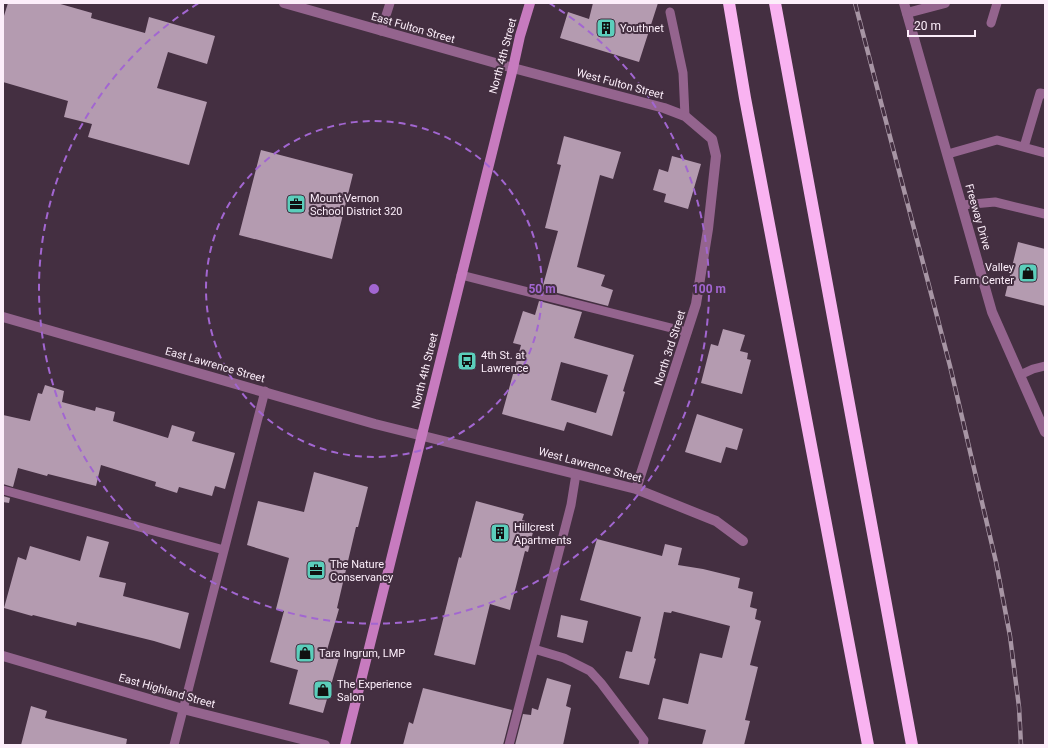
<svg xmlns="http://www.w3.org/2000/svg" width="1048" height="748" viewBox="0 0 1048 748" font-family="Roboto,sans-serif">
<rect width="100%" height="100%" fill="#442f41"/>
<!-- building -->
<path fill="#b49bb0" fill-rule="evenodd" d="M8,3H57L92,13L91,18L145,33L149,17L215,36L207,64L168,52L157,88L207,102L189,165L88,137L92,124L64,117L68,101L3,82V19Z
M593,3H658L639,62L560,38L568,12L589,19Z
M564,136L621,152L613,179L600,175L577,267L605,275L601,286L613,290L608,306L542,289L558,231L545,228L561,165L557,164Z
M261,150L353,174L332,259L239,235Z
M672,156L701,164L688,209L664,202L666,194L653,190L659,169L668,172Z
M1018,242L1045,249V306L1005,296Z
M539,301L582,312L574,338L634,355L623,391L625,392L612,436L567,422L564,431L502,414L521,345L513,343L523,311L535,315ZM561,362L608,375L596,413L551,400Z
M723,329L745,335L740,351L748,353L747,359L751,360L742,394L701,383L711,344L718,346Z
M45,385L64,391L62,402L95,411L96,407L115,412L113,421L168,438L172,425L195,432L192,441L235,453L225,489L215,486L212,496L179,487L177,493L155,486L156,482L101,465L96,486L48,474L47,476L18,468L13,487L3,484V415L30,421L38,393L42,394Z
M697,414L743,429L737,450L726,447L721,463L685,452Z
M314,472L368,487L358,527H356L337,608L339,609L327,650L340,654L323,713L289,704L298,670L270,662L284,611L276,609L289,558L247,545L258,501L304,512Z
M3,496L10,498L9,503L3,502Z
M476,501L524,514L522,520L535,524L528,552L525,551L510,610L490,604L475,665L434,655L459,557L461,558Z
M87,536L109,542L99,577L126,583L123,596L189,613L180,649L154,641L77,622L76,626L33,615L32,616L4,608L18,557L26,560L30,546L80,561Z
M597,539L662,556L665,544L682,548L678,565L703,569L740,578L738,588L753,592L750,607L757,609L755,619L761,621L750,665L758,667L745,720L750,721L744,745H702L706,730L658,719L663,698L688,704L700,653L722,658L730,626L672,611L671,613L664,612L654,658L656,659L649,685L619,678L626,651L632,652L641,617L580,600Z
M561,615L588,621L583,643L557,637Z
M547,678L571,685L566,706L571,708L563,745H515L523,714L531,715L532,708L538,710Z
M423,688L512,710L503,745H403L409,722L413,724Z
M31,706L47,711L45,718L127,739L126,745H21Z"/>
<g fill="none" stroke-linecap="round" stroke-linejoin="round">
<!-- service -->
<path stroke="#94648e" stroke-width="9" d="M670,12L683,73L685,116
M991,23L997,3
M381,31L390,3
M1024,147L1040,93L1045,94
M948,154L997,140L1045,153
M962,205L995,202L1045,214
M461,275L687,332
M1020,375L1033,369L1045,366
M3,490L224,550
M534,649L564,658L590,671L601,683L644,740L643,745
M174,745L265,391
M509,745L571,505L576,474"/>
<!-- minor -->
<path stroke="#94648e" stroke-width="10" d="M907,13L945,3
M513,68L664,108L685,116L712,139L716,156L708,229L696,304L636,489
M3,317L375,424L636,489L716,521L743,541
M3,656L183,709L325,745"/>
<!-- tertiary -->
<path stroke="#94648e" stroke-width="10" d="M284,3L513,68
M904,3L992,312L1045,432"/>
<!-- secondary -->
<path stroke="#c77bbf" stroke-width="10" d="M345,745L513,68L520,36L530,3"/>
<!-- motorway -->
<path stroke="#f9b3f1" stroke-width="12" d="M729,3L745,98L868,745
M775,3L912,745"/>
<defs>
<path id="rail" d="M855,3L950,366L996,562L1010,636L1019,707L1021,745"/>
</defs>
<!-- rail casing -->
<use href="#rail" stroke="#a795a4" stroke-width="4.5"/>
<!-- rail -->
<use href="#rail" stroke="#442f41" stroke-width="3" stroke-dasharray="9" stroke-linecap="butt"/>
</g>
<!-- distance rings -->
<g fill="none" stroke="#a266d1" stroke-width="2" stroke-dasharray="7 5">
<circle cx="374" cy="289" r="168"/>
<path d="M549 3A335 335 0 1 1 199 3"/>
</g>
<!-- icons -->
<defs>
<symbol id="building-square" viewBox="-11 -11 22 22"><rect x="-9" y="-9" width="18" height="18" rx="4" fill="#5bcebb" stroke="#442f41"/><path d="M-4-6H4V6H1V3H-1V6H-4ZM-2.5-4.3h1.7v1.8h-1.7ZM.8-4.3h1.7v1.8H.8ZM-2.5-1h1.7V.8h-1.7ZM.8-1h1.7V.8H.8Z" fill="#111"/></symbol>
<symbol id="office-square" viewBox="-11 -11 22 22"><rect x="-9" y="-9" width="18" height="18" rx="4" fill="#5bcebb" stroke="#442f41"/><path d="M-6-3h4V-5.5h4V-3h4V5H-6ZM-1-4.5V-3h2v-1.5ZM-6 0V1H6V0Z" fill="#111"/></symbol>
<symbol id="shop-square" viewBox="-11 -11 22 22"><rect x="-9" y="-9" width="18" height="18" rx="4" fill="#5bcebb" stroke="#442f41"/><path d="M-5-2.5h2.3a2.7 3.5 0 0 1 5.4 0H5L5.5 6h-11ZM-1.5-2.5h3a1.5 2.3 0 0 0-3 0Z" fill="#111"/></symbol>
<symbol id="bus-square" viewBox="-11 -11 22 22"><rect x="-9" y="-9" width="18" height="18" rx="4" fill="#5bcebb" stroke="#442f41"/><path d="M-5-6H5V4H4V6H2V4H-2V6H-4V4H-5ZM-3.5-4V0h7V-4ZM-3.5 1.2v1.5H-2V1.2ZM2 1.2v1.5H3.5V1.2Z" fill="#111"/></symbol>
</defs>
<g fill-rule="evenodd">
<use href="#building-square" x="595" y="17" width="22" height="22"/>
<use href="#office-square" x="285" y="193" width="22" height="22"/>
<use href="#shop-square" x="1017" y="262" width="22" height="22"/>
<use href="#bus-square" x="456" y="350" width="22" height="22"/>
<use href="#building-square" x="489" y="522" width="22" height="22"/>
<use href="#office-square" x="305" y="559" width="22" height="22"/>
<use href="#shop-square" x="294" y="642" width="22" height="22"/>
<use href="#shop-square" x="312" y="679" width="22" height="22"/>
</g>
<g text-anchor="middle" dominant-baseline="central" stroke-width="4" stroke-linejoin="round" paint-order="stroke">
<!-- street labels -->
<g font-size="11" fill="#fceefa" stroke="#442f41">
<text transform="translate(413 28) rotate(16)">East Fulton Street</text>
<text transform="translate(503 56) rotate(-75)">North 4th Street</text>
<text transform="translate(620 84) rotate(15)">West Fulton Street</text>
<text transform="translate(978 217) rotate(74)">Freeway Drive</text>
<text transform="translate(670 348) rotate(-72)">North 3rd Street</text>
<text transform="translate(215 365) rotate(16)">East Lawrence Street</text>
<text transform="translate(425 371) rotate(-76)">North 4th Street</text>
<text transform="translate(590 465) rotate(15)">West Lawrence Street</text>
<text transform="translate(167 691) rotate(16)">East Highland Street</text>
</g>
<!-- poi labels -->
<g font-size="11" fill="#fceefa" stroke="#442f41" text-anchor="start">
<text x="620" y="28">Youthnet</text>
<text x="310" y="198">Mount Vernon<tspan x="310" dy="13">School District 320</tspan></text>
<text x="1014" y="267" text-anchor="end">Valley<tspan x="1014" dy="13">Farm Center</tspan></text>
<text x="481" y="355">4th St. at<tspan x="481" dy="13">Lawrence</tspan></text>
<text x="514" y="527">Hillcrest<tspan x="514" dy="13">Apartments</tspan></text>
<text x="330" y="564">The Nature<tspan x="330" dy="13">Conservancy</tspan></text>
<text x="319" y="653">Tara Ingrum, LMP</text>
<text x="337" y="684">The Experience<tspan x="337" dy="13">Salon</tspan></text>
</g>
</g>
<circle cx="374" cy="289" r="6" fill="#a266d1" stroke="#442f41" stroke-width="2"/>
<g font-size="12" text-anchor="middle" font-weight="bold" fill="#a266d1" stroke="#442f41" stroke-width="4" stroke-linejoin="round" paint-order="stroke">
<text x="542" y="293">50 m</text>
<text x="709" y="293">100 m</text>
</g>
<!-- border -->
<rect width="1048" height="748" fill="none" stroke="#fceefa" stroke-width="8"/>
<!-- scale -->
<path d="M908 30v6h67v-6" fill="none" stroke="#fceefa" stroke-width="2"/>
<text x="914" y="30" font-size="12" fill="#fceefa" stroke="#442f41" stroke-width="3" paint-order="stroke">20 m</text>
</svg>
